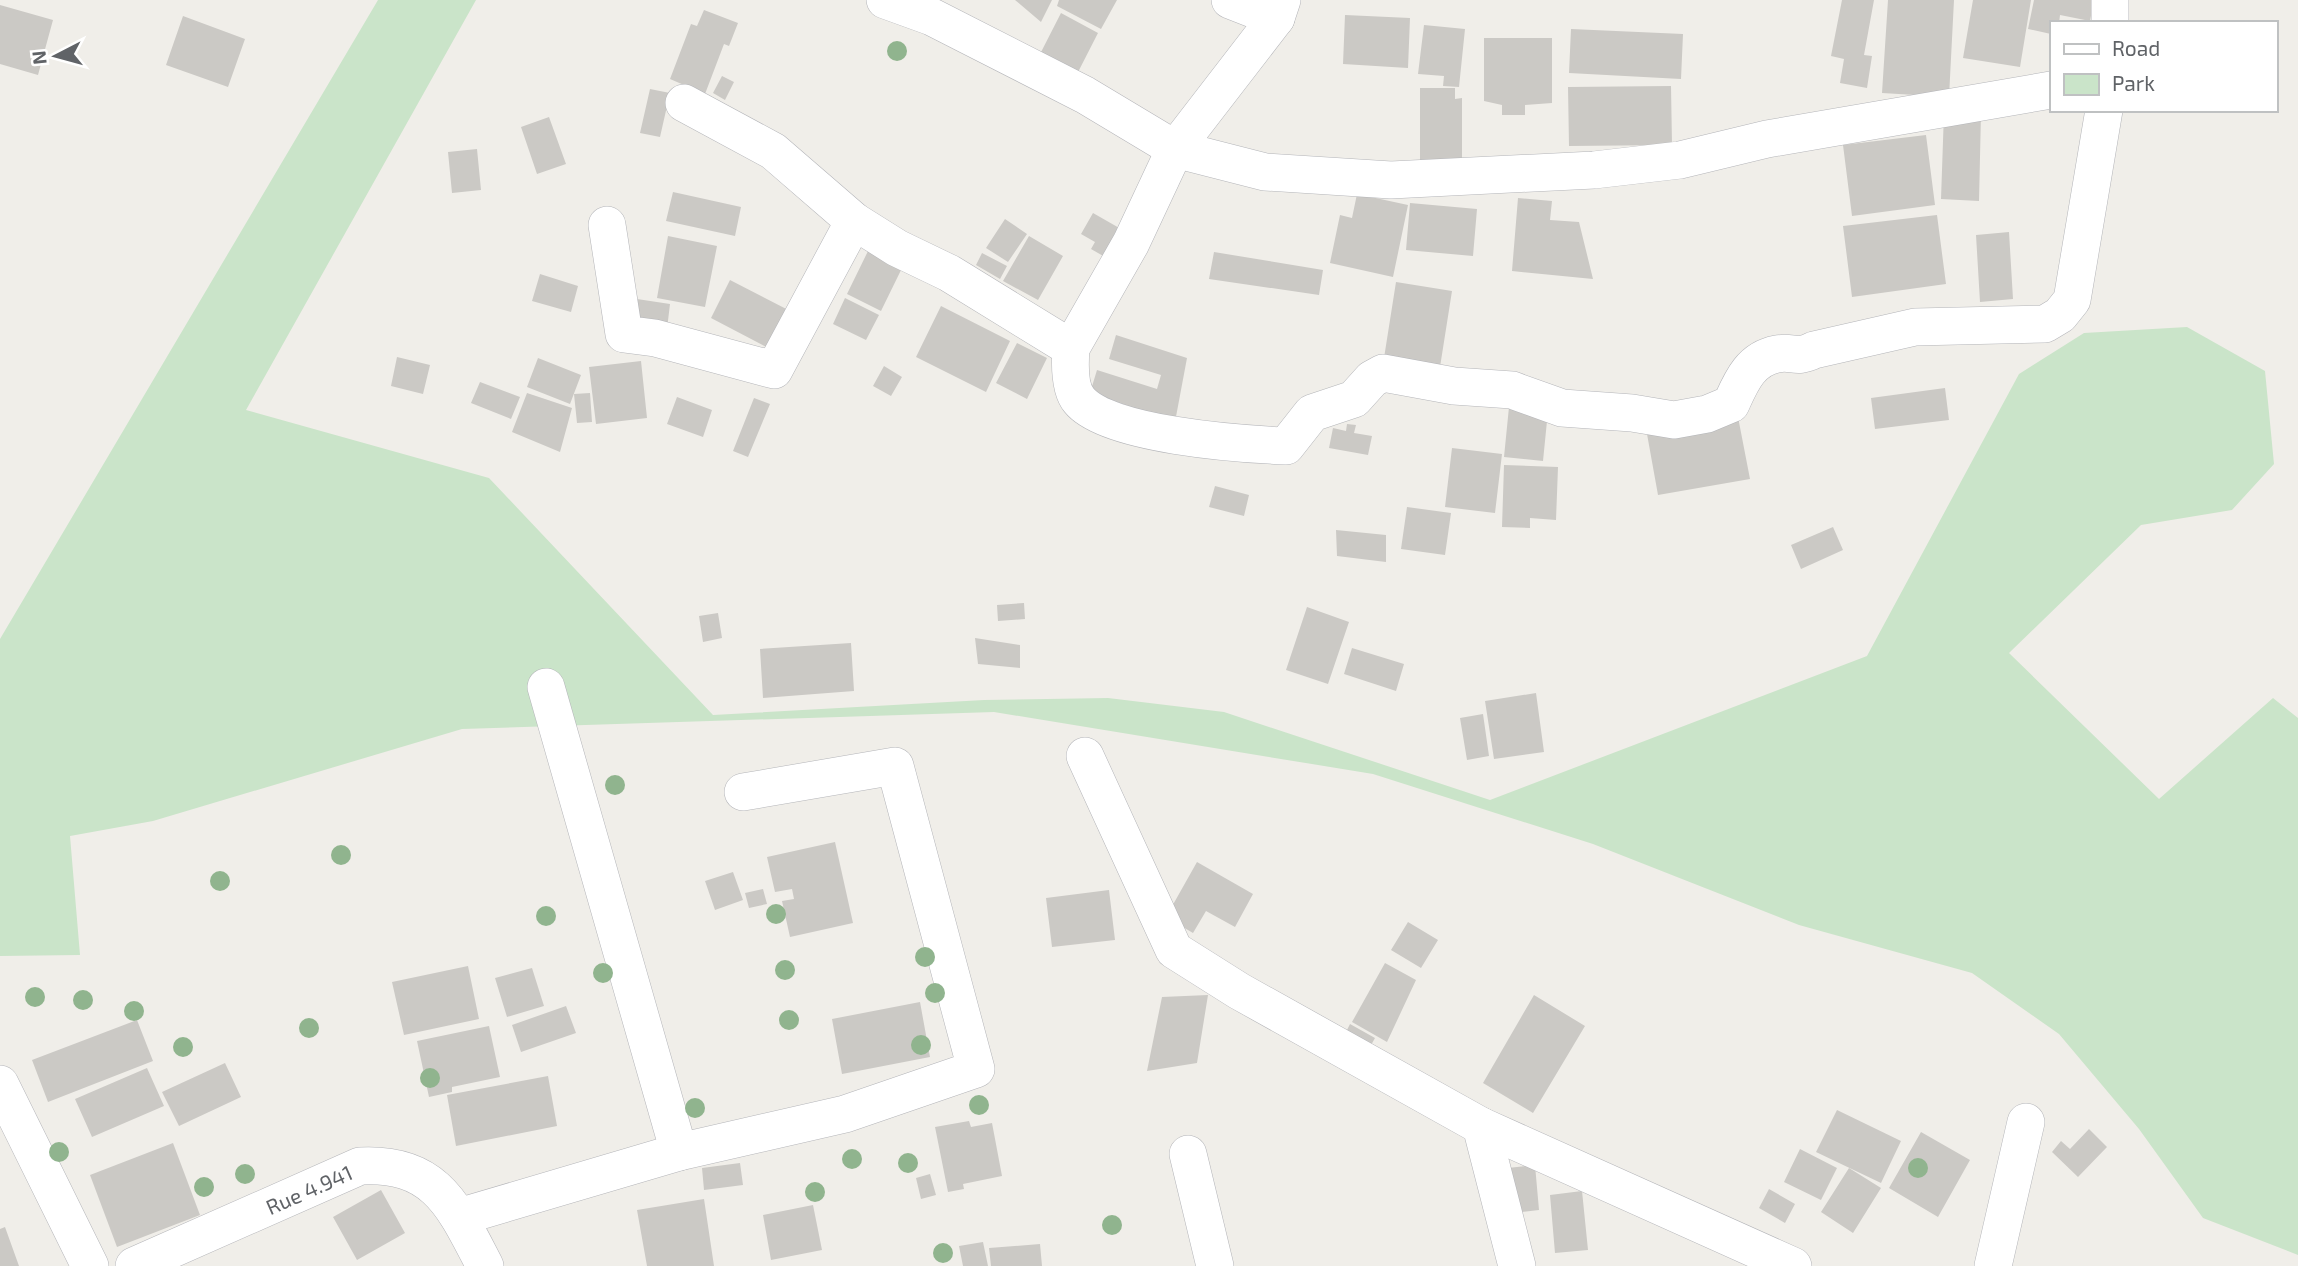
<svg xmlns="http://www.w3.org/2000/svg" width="2298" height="1266" viewBox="0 0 2298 1266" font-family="'Exo 2',sans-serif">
<rect width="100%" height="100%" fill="#f0eee9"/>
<!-- green -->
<path fill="#cae4c9" d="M378,0H476L246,410L489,478L713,715L984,700L1108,698L1224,712L1490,800L1867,656L2019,374L2084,333L2187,327L2265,371L2274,464L2232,510L2141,525L2009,653L2159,799L2273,698L2298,718V1255L2203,1218L2139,1129L2059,1034L1972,973L1799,925L1593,844L1373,774L994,712L462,729L153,821L70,836L80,955L0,956V639Z"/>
<!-- building -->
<path fill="#cbc9c5" d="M1015,0H1052L1041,22Z
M1059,0H1117L1101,29L1057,6Z
M1842,0H1874L1864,55L1872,56L1867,88L1840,83L1844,59L1831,56Z
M1888,0H1954L1949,97L1882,93Z
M1973,0H2031L2020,67L1963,58Z
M2034,0H2094L2090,21L2060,15L2059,23H2051V34L2028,29Z
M0,5L53,20L38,75L0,64Z
M704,10L738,23L729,46L724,44L705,94L670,79L691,24L697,26Z
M1061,13L1098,33L1075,78L1038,58Z
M1345,15L1410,18L1408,68L1343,64Z
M183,16L245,39L228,87L166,65Z
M1424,25L1465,29L1459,87L1443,86L1444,76L1418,74Z
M1571,29L1683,34L1681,79L1569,73Z
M1484,38H1552V103L1525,105V115H1502V105L1484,101Z
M722,76L734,82L725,100L713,93Z
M1671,86L1672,145L1569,146L1568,87Z
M1420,88H1455V99L1462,98V160H1420Z
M650,89L670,93L660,137L640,133Z
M1944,112L1981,113L1979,201L1941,199Z
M549,117L566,164L537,174L521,127Z
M1926,135L1935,205L1852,216L1843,145Z
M477,149L481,190L452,193L448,152Z
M673,192L741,207L735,236L666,221Z
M1357,194L1408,205L1393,277L1330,263L1340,215L1352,218Z
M1518,198L1552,201L1550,220L1579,222L1593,279L1512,271Z
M1410,203L1477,209L1473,256L1406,250Z
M1093,213L1128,233L1112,261L1091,249L1095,242L1081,234Z
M1937,215L1946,284L1852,297L1843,226Z
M1005,219L1027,234L1008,262L986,248Z
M2009,232L2013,299L1980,302L1976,235Z
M668,236L717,246L705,307L657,298Z
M1029,236L1063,256L1038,300L1003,281Z
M869,249L903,266L881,311L847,294Z
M1214,252L1323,270L1319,295L1209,279Z
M982,253L1007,266L1000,279L976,265Z
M540,274L578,286L571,312L532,301Z
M730,280L796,314L776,352L711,318Z
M1396,282L1452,291L1440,367L1384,358Z
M845,298L879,315L866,340L833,324Z
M637,299L670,304L667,329L634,325Z
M941,306L1010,341L986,392L916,357Z
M1116,335L1187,358L1175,422L1090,393L1097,370L1157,389L1161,375L1109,359Z
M1017,343L1047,358L1027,399L996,383Z
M397,357L430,365L423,394L391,386Z
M538,358L581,375L570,404L527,387Z
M641,361L647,418L596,424L589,367Z
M884,366L902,377L891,396L873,386Z
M480,382L520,397L511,419L471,403Z
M1945,388L1949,420L1875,429L1871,398Z
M527,393L572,408L560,452L512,432Z
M590,393L592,422L577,423L574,394Z
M677,397L712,410L703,437L667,424Z
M754,398L770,404L748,457L733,451Z
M1509,407L1548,411L1543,461L1504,457Z
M1738,417L1750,479L1658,495L1647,434Z
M1347,424L1356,425L1354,433L1372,436L1368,455L1329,448L1333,428L1346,431Z
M1452,448L1502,454L1495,513L1445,507Z
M1504,465L1558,467L1556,520L1530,518V528L1502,527Z
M1215,486L1249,495L1244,516L1209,507Z
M1407,507L1451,513L1445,555L1401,549Z
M1833,527L1843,550L1801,569L1791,545Z
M1336,530L1386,535V562L1337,556Z
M1024,603L1025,619L998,621L997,605Z
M1307,607L1349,622L1328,684L1286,670Z
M718,613L722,638L703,642L699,616Z
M975,638L1020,645V668L978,664Z
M851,643L854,691L763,698L760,649Z
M1352,648L1404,664L1396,691L1344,674Z
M1536,693L1544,752L1494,759L1485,701Z
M1483,714L1489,756L1467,760L1460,718Z
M835,842L853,923L790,937L782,901L794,899L792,889L775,892L767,857Z
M1197,862L1253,894L1235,927L1206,911L1193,933L1166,917Z
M733,872L743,900L715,910L705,881Z
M763,889L767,904L749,908L745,893Z
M1109,890L1115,940L1052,947L1046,898Z
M1408,922L1438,940L1421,968L1391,950Z
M1385,963L1416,980L1387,1042L1352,1022Z
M468,966L479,1019L404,1035L392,982Z
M532,968L544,1006L507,1017L495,978Z
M1208,995L1197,1063L1147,1071L1162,997Z
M1534,995L1585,1026L1533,1113L1483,1083Z
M920,1002L930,1057L842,1074L832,1019Z
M566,1006L576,1033L521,1052L512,1025Z
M137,1020L153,1061L48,1102L32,1060Z
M1350,1024L1375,1038L1366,1054L1342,1040Z
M489,1026L500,1077L452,1087V1092L429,1097L417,1041Z
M225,1063L241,1097L179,1126L162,1092Z
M147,1068L164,1106L92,1137L75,1099Z
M548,1076L557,1126L456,1146L447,1095Z
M1837,1110L1901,1141L1881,1183L1816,1152Z
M969,1121L971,1127L992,1123L1002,1176L963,1184L964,1189L948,1192L935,1127Z
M2089,1129L2107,1147L2078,1177L2052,1152L2061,1141L2070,1149Z
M1921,1132L1970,1160L1938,1217L1889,1188Z
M173,1143L200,1215L117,1247L90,1175Z
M1800,1149L1837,1168L1821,1200L1784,1182Z
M740,1163L743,1185L704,1190L702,1168Z
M1535,1165L1539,1210L1512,1213L1508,1168Z
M1849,1168L1881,1188L1853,1233L1821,1212Z
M930,1174L936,1195L921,1199L916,1178Z
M1769,1189L1795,1204L1785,1223L1759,1208Z
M381,1190L405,1233L357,1260L333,1217Z
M1582,1191L1588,1250L1555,1253L1550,1195Z
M704,1199L714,1266H647L637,1210Z
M813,1205L822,1250L771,1260L763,1215Z
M5,1227L19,1266H0V1229Z
M983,1242L988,1266H963L959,1246Z
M1040,1244L1042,1266H991L989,1248Z"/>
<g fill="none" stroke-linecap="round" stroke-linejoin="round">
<defs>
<g id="minor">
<path d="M885,0L932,17L1085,95L1175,149L1265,172L1391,180L1594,170L1680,160L1767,139L2051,90"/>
<path d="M1230,0L1276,18"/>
<path d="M1282,0L1276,18L1175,149L1131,243L1071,348C1070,362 1069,388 1079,400C1107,435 1240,444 1286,446L1312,413L1354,399L1372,379L1383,373L1454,386L1512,390L1562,408L1632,413L1674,420L1707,414L1731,404C1741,382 1750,359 1777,354C1793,351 1796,359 1814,350L1915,327L2045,324L2060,315L2072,300L2104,110"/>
<path d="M2110,23V0"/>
<path d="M684,103L773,151L854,221L897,248L949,273L1071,348"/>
<path d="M607,225L624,334L655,338L774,370L854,221"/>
<path d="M546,687L679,1152"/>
<path d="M1085,756L1174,950L1239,991L1481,1126L1517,1266"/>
<path d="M0,1084L90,1266"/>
<path d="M1481,1126L1793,1266"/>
<path d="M1188,1154L1215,1266"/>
<path d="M459,1217L679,1152L845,1114L976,1069L895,766L743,792"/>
<path id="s1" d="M134,1266L360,1166C437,1162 454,1207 485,1266"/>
<path d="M1993,1266L2026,1122"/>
</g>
</defs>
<!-- minor casing -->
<use href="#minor" stroke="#b4b5b9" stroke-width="38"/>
<!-- minor -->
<use href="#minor" stroke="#fff" stroke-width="37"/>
</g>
<!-- trees -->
<g fill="#90b48e">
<circle cx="897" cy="51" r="10"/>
<circle cx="615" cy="785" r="10"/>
<circle cx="341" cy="855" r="10"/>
<circle cx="220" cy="881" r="10"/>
<circle cx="776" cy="914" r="10"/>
<circle cx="546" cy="916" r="10"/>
<circle cx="925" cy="957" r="10"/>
<circle cx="785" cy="970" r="10"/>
<circle cx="603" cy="973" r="10"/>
<circle cx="935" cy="993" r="10"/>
<circle cx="35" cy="997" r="10"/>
<circle cx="83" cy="1000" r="10"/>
<circle cx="134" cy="1011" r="10"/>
<circle cx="789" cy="1020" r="10"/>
<circle cx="309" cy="1028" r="10"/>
<circle cx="921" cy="1045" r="10"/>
<circle cx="183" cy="1047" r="10"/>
<circle cx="430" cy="1078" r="10"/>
<circle cx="979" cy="1105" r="10"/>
<circle cx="695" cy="1108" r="10"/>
<circle cx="59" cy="1152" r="10"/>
<circle cx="852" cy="1159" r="10"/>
<circle cx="908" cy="1163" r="10"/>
<circle cx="1918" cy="1168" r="10"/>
<circle cx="245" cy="1174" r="10"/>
<circle cx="204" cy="1187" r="10"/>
<circle cx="815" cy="1192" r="10"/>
<circle cx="1112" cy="1225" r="10"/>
<circle cx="943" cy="1253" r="10"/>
</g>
<g text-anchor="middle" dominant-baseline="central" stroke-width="6" stroke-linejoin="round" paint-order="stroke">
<!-- street labels -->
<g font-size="21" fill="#606367" stroke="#fff">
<text stroke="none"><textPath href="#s1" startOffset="191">Rue 4.941</textPath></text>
</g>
</g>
<!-- legend -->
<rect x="2050" y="21" width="228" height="91" fill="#ffffff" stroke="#bfc1c2" stroke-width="2"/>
<rect x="2064" y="44" width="35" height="10" fill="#ffffff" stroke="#bfc1c2" stroke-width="2"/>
<text x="2112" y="56" font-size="21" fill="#606367">Road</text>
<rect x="2064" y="74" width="35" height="21" fill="#cae4c9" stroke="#bfc1c2" stroke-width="2"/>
<text x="2112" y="91" font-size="21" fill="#606367">Park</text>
<!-- north arrow -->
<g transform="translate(56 56) rotate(264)" stroke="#ffffff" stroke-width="5" paint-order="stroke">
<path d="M0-5L12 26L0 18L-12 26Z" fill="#606367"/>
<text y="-10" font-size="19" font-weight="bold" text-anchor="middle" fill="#606367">N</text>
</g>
</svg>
